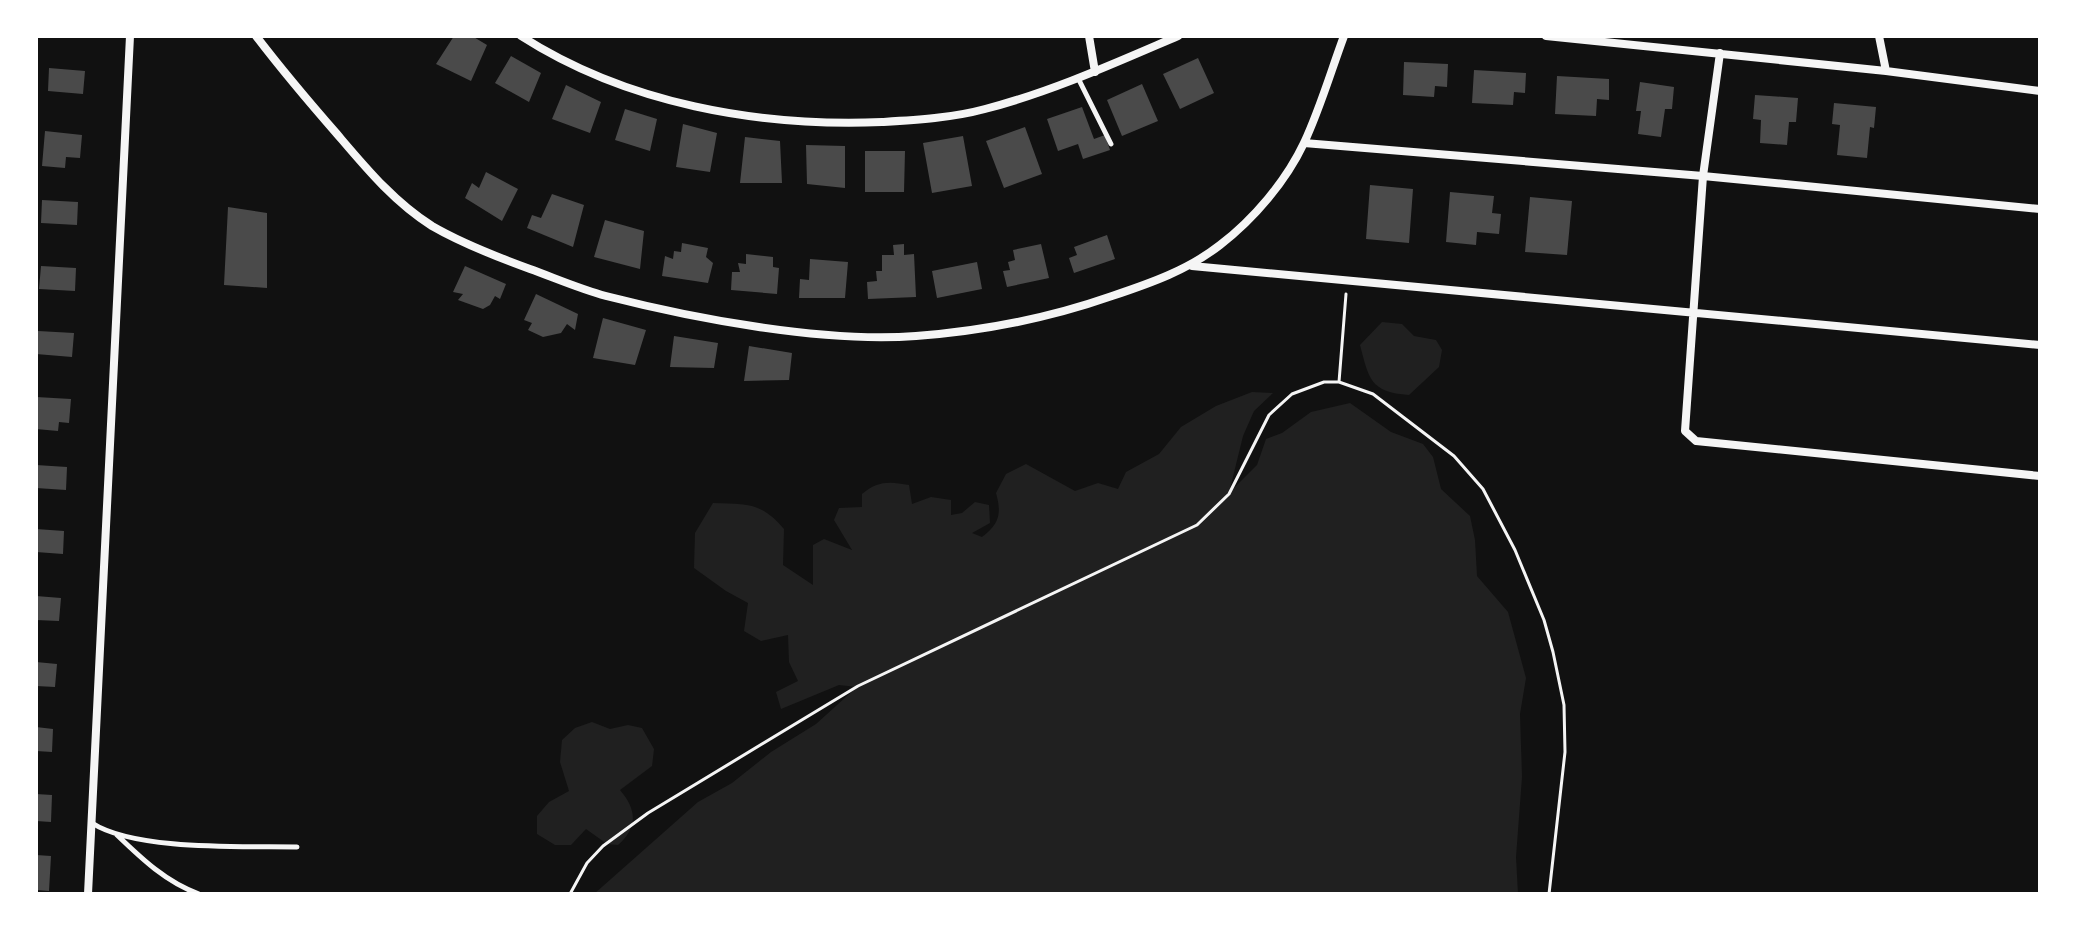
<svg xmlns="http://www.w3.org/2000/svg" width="2076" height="930" viewBox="0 0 2076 930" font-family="Jost,sans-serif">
<rect width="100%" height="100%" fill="#111"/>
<!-- green -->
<path fill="#202020" d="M1382,322L1402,324L1414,336L1436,340L1442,350L1439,367L1409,395C1370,392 1369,379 1360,345Z
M1252,392L1273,393L1254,411L1243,436L1229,493L1257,465L1266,439L1282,433L1311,412L1350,403L1391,432L1423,444L1433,457L1441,489L1470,516L1475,540L1477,576L1508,612L1526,678L1520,714L1522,777L1516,857L1518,894H594L698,802L732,783L771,752L816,724L857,687L839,685L781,709L776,692L798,681L789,662L788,635L761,641L744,631L748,603L726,591L694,568L695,533L713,503C747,504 761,502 784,529L783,565L813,585V545L824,539L852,550L834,520L839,508L862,507V494C877,481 889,481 909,485L912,504L931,497L951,500V515L962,513L975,502L989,505L990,523L972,533L982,537C999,524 1002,514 996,493L1006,474L1026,464L1075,491L1098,483L1118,489L1126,472L1159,454L1181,427L1216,406Z
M592,722L610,729L628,725L642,728L654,749L652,766L620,790C637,810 638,827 618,845L607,844L586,829L571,845H555L537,834V816L549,802L569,791L560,762L562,740L575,728Z"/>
<!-- building -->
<path fill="#4a4a4a" d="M454,36H472L487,45L471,81L436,64Z
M511,56L541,73L529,102L495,83Z
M1198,58L1214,93L1180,109L1163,74Z
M1404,62L1448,64L1447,87L1435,86L1434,97L1403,95Z
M49,68L85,71L83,94L48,91Z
M1474,70L1526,73L1525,93L1514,92L1513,105L1472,103Z
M1557,76L1609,79V100L1597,99L1596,116L1555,114Z
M1640,82L1674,87L1672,109H1665L1661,137L1638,134L1641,111H1636Z
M1142,84L1158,121L1122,136L1107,100Z
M566,85L601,102L590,133L552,119Z
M1755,95L1798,98L1796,122H1789L1787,145L1760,143L1761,120L1753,119Z
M1834,103L1876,107L1874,128L1870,127L1867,158L1837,155L1840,125L1832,124Z
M1082,107L1094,139L1105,135L1110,150L1083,159L1078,144L1058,151L1047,119Z
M625,109L657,119L650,151L615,140Z
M683,124L717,133L710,172L676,167Z
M1025,127L1042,174L1004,188L986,141Z
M45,131L82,135L80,158L66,157L65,168L42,166Z
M963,136L972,186L932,193L923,143Z
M745,137L780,141L782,183H740Z
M806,145L845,146V188L807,184Z
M865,151H905L904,192H865Z
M486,172L518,189L502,221L465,198L472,183L479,188Z
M1370,185L1413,189L1409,243L1366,239Z
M1450,192L1494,196L1492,213L1501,214L1499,234L1477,232L1476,245L1446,242Z
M552,194L584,205L573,247L527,228L532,215L541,218Z
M1530,197L1572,201L1567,255L1525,252Z
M42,200L78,202L77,225L41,223Z
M228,207L267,213V288L224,285Z
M605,220L644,231L640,269L594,257Z
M1107,235L1115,259L1074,273L1069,258L1077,255L1074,247Z
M682,243L708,248L706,257L713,263L708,283L662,276L665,256L673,259L674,251L681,252Z
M904,244V255L914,254L916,297L868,299L867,282L877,281L876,271H882V255H894L893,245Z
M1041,244L1049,278L1007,287L1003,271L1010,270L1008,262L1015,260L1013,250Z
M746,254L773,257V267L779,268L777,294L731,290L732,272H740L738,263L746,264Z
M810,259L848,262L845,298H799L800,279L809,280Z
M977,262L982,289L937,298L932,271Z
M41,266L76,268L75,291L39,289Z
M465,266L506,284L500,299L495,296L490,305L483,309L458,300L463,294L453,292Z
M536,294L578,314L575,330L567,324L561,333L543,337L528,330L532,323L524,320Z
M603,318L646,330L635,365L593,358Z
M38,331L74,333L72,357L36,354Z
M674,336L718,343L714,368L670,367Z
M749,346L792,353L789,380L744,381Z
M36,397L71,399L69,423L59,422L58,431L36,429Z
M36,465L67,467L66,490L36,488Z
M36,529L64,531L63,554L36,552Z
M36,596L61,598L59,621L36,620Z
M36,662L57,664L55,687L36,686Z
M36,727L53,729L52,752L36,751Z
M36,794L52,795L51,822L36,821Z
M36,855L51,856L49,891L36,890Z"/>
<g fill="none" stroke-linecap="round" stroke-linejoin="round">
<!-- path -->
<path stroke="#f5f5f5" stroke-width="3" d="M1339,382L1346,294
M570,894L587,863L603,846L648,813L858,686L1197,525L1229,494L1269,415L1292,394L1324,382H1339L1373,394L1454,456L1483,489L1515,550L1544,620L1553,652L1564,705L1565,752L1549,894"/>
<!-- service -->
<path stroke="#f5f5f5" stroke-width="5" d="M1078,78L1111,144
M92,823C135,851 245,846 297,847
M117,835C142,859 166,882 199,894"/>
<!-- minor -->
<path stroke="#f5f5f5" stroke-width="8" d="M256,36C282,70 309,102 337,134C366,168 394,202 432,226C463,244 497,257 530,269C555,278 580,289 606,296C696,319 824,343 916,336C983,331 1049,318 1112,296C1151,283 1188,270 1220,245C1254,219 1286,181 1304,143C1320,109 1331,71 1344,36
M521,36C627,104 758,127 882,122C916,120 952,118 985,109C1051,92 1115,63 1178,36
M1089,36L1095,72
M1546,36L1886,71L2040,91
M1879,36L1886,71
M1720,53L1703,176L1685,431L1696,441L2040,476
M1304,143L1703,176L2040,209
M1192,266L2040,345
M88,894L130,36"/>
</g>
<!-- border -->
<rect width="2076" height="930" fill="none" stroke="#ffffff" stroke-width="76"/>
</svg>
